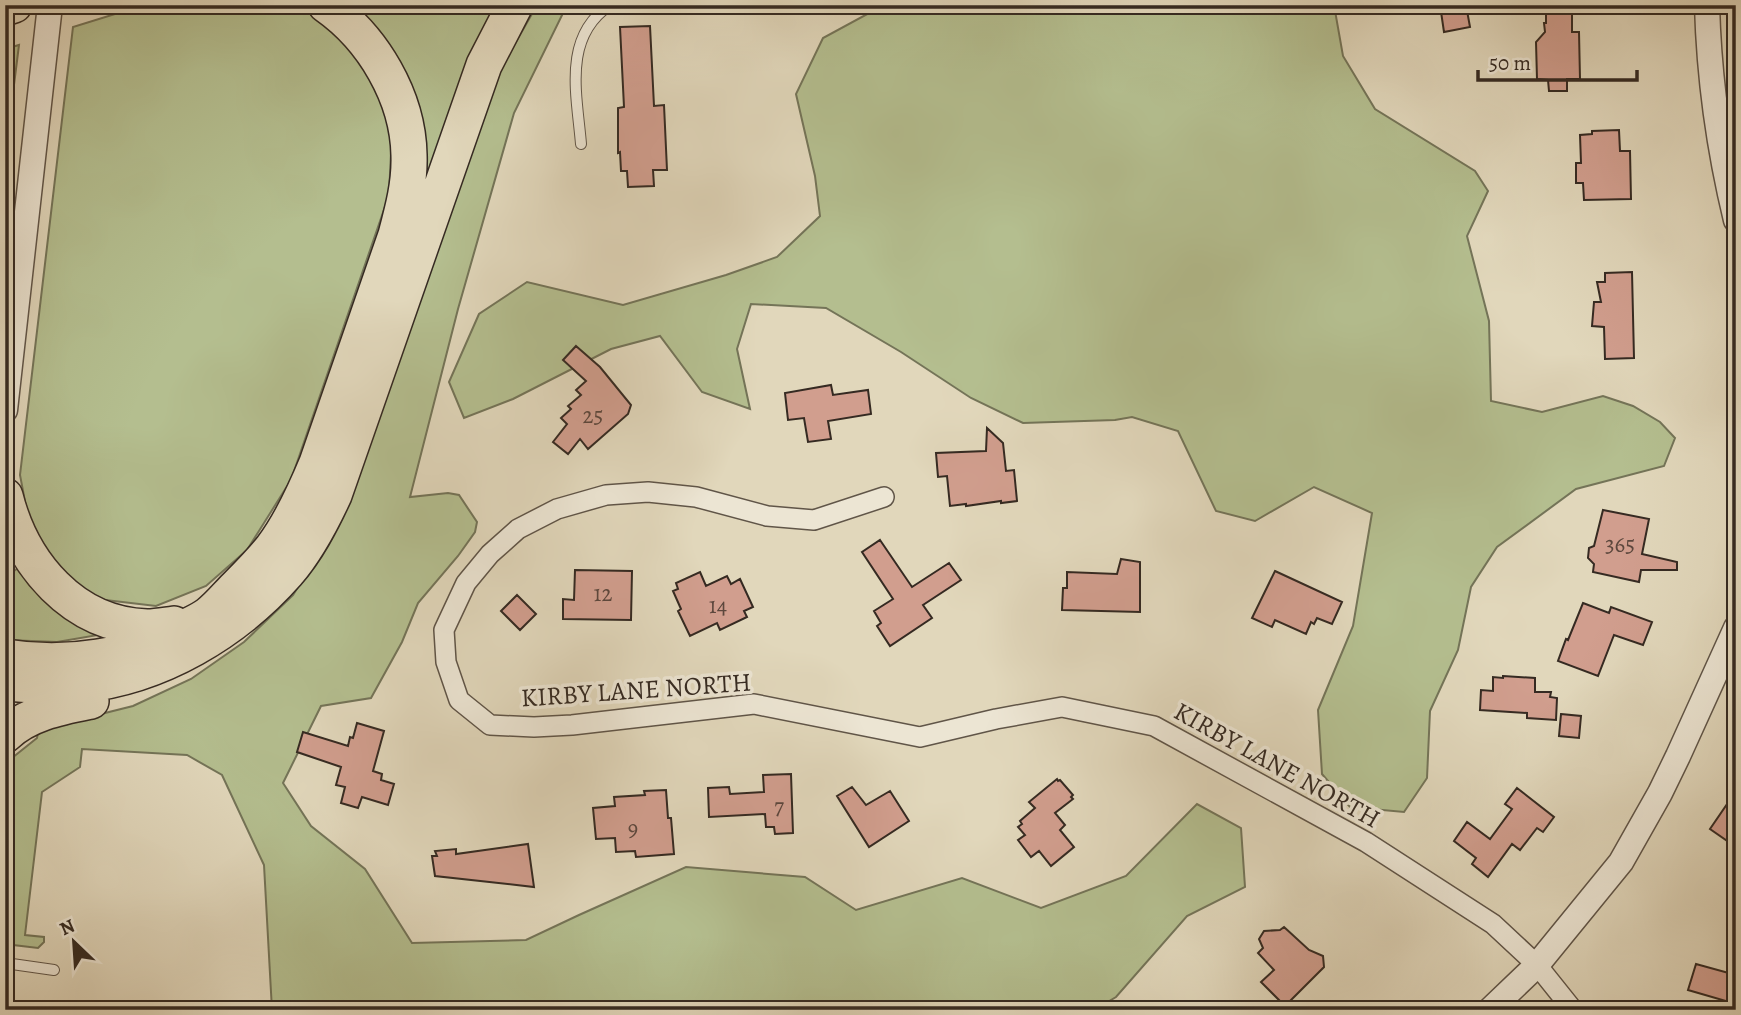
<svg xmlns="http://www.w3.org/2000/svg" width="1741" height="1015" viewBox="0 0 1741 1015" font-family="Alegreya,serif">
<rect width="100%" height="100%" fill="#e1d7bb"/>
<filter id="stains"><feTurbulence type="fractalNoise" baseFrequency=".00286" numOctaves="4"/><feColorMatrix values="0 0 0 0 .2 0 0 0 0 .09 0 0 0 0 .02 0 0 0 .5 -.17"/></filter>
<radialGradient id="worn" r=".72"><stop offset=".6" stop-color="#630" stop-opacity="0"/><stop offset="1" stop-color="#630" stop-opacity=".3"/></radialGradient>
<!-- green -->
<path fill="#b4be8f" stroke="#747458" stroke-width="2" d="M144,5H294L298,6L338,33L368,71L392,131L389,195L291,480L247,550L206,586L156,606L97,599L60,575L30,528L20,475L73,27Z
M348,5H502L413,216L421,156Z
M537,5H567L514,113L458,309L410,497L448,493L459,495L477,522L475,532L458,556L418,603L402,642L371,698L321,706L283,783L311,826L365,869L412,943L526,940L579,915L686,867L805,877L856,910L962,878L1041,908L1126,876L1197,804L1241,828L1245,887L1187,916L1116,997L1094,1010H272L264,865L222,775L187,755L82,749L80,767L42,792L25,935L44,937V942L38,948L5,944V764L7,762L37,738L38,732L81,719L133,706L191,679L244,642L293,595L337,524L495,79Z
M906,5H1334L1343,56L1375,109L1475,171L1488,191L1467,236L1489,321L1491,401L1542,412L1603,396L1633,406L1660,422L1675,438L1664,466L1576,489L1497,547L1471,587L1458,650L1430,711L1427,778L1404,812L1350,807L1322,774L1318,710L1353,626L1372,513L1314,487L1255,521L1216,511L1178,431L1132,417L1115,420L1023,423L971,398L901,352L826,308L751,304L737,349L750,409L702,392L660,336L611,349L513,399L464,418L449,382L479,314L527,282L623,305L726,275L777,257L820,216L815,176L796,94L823,38L882,6Z
M19,45L5,156V49Z
M18,568L104,634L57,642L6,640L10,574Z"/>
<!-- building -->
<path fill="#d19e8e" stroke="#352a22" stroke-width="2" d="M1440,5H1466L1470,27L1444,32Z
M1546,5H1572V32H1579L1580,79H1567V91H1549L1548,80L1537,79L1536,42L1545,32L1544,23H1546Z
M650,26L654,106L664,105L667,170H653L654,186L628,187L627,171H621L620,152L618,153V108L624,107L620,27Z
M1619,130L1620,151H1630L1631,199L1584,200L1583,183H1576V163H1581L1580,135L1592,134V131Z
M1632,272L1634,358L1605,359L1604,327L1592,326L1594,302H1601L1597,282H1605V273Z
M576,346L600,367L631,405L628,414L588,449L580,439L568,454L553,442L567,424L561,418L571,409L568,406L581,395L576,390L586,381L563,360Z
M831,385L833,395L868,390L871,414L828,421L831,439L808,442L804,418L788,420L785,393Z
M987,428L1003,443L1006,471L1014,470L1017,501L1001,503V501L966,506V504L950,506L947,476L938,477L936,453L986,451Z
M1603,510L1649,519L1642,554L1677,562V570H1641L1639,582L1593,572L1594,564L1588,558L1589,548L1594,546Z
M880,540L912,587L949,563L961,580L923,605L932,618L890,646L877,626L881,623L874,611L893,599L862,552Z
M1121,559L1140,562V612L1062,610L1063,588H1067V572L1117,574Z
M575,570L632,571L631,620L563,619V599L574,600Z
M1275,571L1342,602L1332,624L1317,618L1314,624L1311,622L1306,634L1275,620L1272,627L1252,618Z
M700,572L706,586L727,576L731,584L740,579L753,607L744,611L747,617L720,630L717,623L690,636L678,611L681,609L673,591L678,589L676,583Z
M517,595L536,614L520,630L501,611Z
M1583,603L1609,613L1611,607L1652,622L1643,645L1614,635L1598,676L1558,661L1566,639L1568,640Z
M1503,676L1535,678V692H1551L1550,697L1557,698L1556,720L1527,718V713L1480,710L1481,690L1493,691V677L1503,678Z
M1561,714L1581,716L1579,738L1559,736Z
M357,723L384,731L373,771L382,774L381,780L394,784L388,805L362,797L358,808L341,803L345,787L336,785L341,767L297,752L303,732L348,746L350,737L353,738Z
M791,774L793,833L775,834L774,827H766L765,814L709,817L708,788L729,787L730,794L764,792L763,775Z
M1057,779L1058,781L1060,780L1073,795L1071,797L1073,799L1055,813L1065,825L1060,830L1074,847L1051,866L1039,851L1031,857L1018,840L1025,835L1018,827L1022,824L1020,821L1035,808L1029,802Z
M852,787L866,805L890,791L909,821L869,847L837,796Z
M1517,788L1554,817L1543,832L1537,828L1520,850L1512,844L1488,877L1472,864L1476,858L1454,841L1467,822L1490,839L1512,809L1505,804Z
M666,790L668,818H671L674,854L636,857L635,851L616,852L615,838L596,839L593,808L615,806L614,797L645,795L644,791Z
M1736,791V847L1710,829Z
M528,844L534,887L435,876L432,856H437L435,851L456,849V854Z
M1284,927L1309,950L1323,956L1324,967L1285,1006L1261,982L1274,970L1258,953L1263,948L1259,939L1264,931L1280,930Z
M1696,964L1736,975V1004L1688,990Z"/>
<g fill="none" stroke-linecap="round" stroke-linejoin="round">
<defs>
<path id="service" d="M581,144C577,95 562,37 610,5
M5,963L54,970"/>
<path id="minor" d="M884,497L814,520L767,516L696,497L648,492L606,495L557,509L518,529L490,554L466,583L444,630L446,662L459,700L490,725L534,727L572,725L754,704L920,737L996,719L1062,707L1154,726L1366,842L1493,924L1537,965L1573,1010"/>
<path id="tertiary" d="M1707,5C1709,78 1719,150 1736,220
M5,410L50,5
M1490,1010L1537,965L1621,862L1660,793L1678,756L1736,628"/>
<path id="motorway" d="M5,8L14,5
M5,496C22,564 73,625 147,627C156,627 166,625 174,624
M5,657C67,667 131,657 186,627C194,623 203,619 209,614C219,606 227,596 236,587C248,575 261,562 272,548C291,523 305,492 317,463L396,235C403,209 410,183 409,155C408,97 373,38 326,5
M5,683C30,685 55,688 80,685C160,677 235,632 287,573C307,550 321,523 334,495L484,65L515,5
M5,735C28,713 61,707 91,701"/>
</defs>
<!-- service casing -->
<use href="#service" stroke="#605548" stroke-width="12"/>
<!-- minor casing -->
<use href="#minor" stroke="#605548" stroke-width="22"/>
<!-- tertiary casing -->
<use href="#tertiary" stroke="#605548" stroke-width="27"/>
<!-- motorway casing -->
<use href="#motorway" stroke="#352a22" stroke-width="38"/>
<!-- service -->
<use href="#service" stroke="#ece5d3" stroke-width="10"/>
<!-- minor -->
<use href="#minor" stroke="#ece5d3" stroke-width="19"/>
<!-- tertiary -->
<use href="#tertiary" stroke="#ece5d3" stroke-width="24"/>
<!-- motorway -->
<use href="#motorway" stroke="#e1d7bb" stroke-width="35"/>
</g>
<g text-anchor="middle" dominant-baseline="central" stroke-width="7" stroke-linejoin="round" paint-order="stroke">
<!-- number labels -->
<g font-size="23" fill="#5c473d">
<text x="593" y="415">25</text>
<text x="1620" y="544">365</text>
<text x="603" y="593">12</text>
<text x="718" y="605">14</text>
<text x="779" y="806">7</text>
<text x="633" y="828">9</text>
</g>
<!-- street labels -->
<g font-size="26" fill="#352a22" stroke="#ece5d3">
<text transform="translate(636 690) rotate(-4)">KIRBY LANE NORTH</text>
<text transform="translate(1277 765) rotate(29)">KIRBY LANE NORTH</text>
</g>
</g>
<!-- margin -->
<rect width="1741" height="1015" fill="none" stroke="#e1d7bb" stroke-width="28"/>
<rect x="7" y="7" width="1727" height="1001" fill="none" stroke="#352a22" stroke-width="3.5"/>
<rect x="14" y="14" width="1713" height="987" fill="none" stroke="#352a22" stroke-width="2"/>
<!-- north arrow -->
<g transform="translate(74 942) rotate(335)" stroke="#ece5d3" stroke-width="5" paint-order="stroke">
<path d="M0-5L12 26L0 18L-12 26Z" fill="#352a22"/>
<text y="-10" font-size="19" font-weight="bold" text-anchor="middle" fill="#352a22">N</text>
</g>
<!-- scale -->
<path d="M1478 70v10h159v-10" fill="none" stroke="#352a22" stroke-width="3.5"/>
<text x="1489" y="70" font-size="21" fill="#352a22" stroke="#ece5d3" stroke-width="5" paint-order="stroke">50 m</text>
<rect width="100%" height="100%" filter="url(#stains)"/>
<rect width="100%" height="100%" fill="url(#worn)"/>
</svg>
